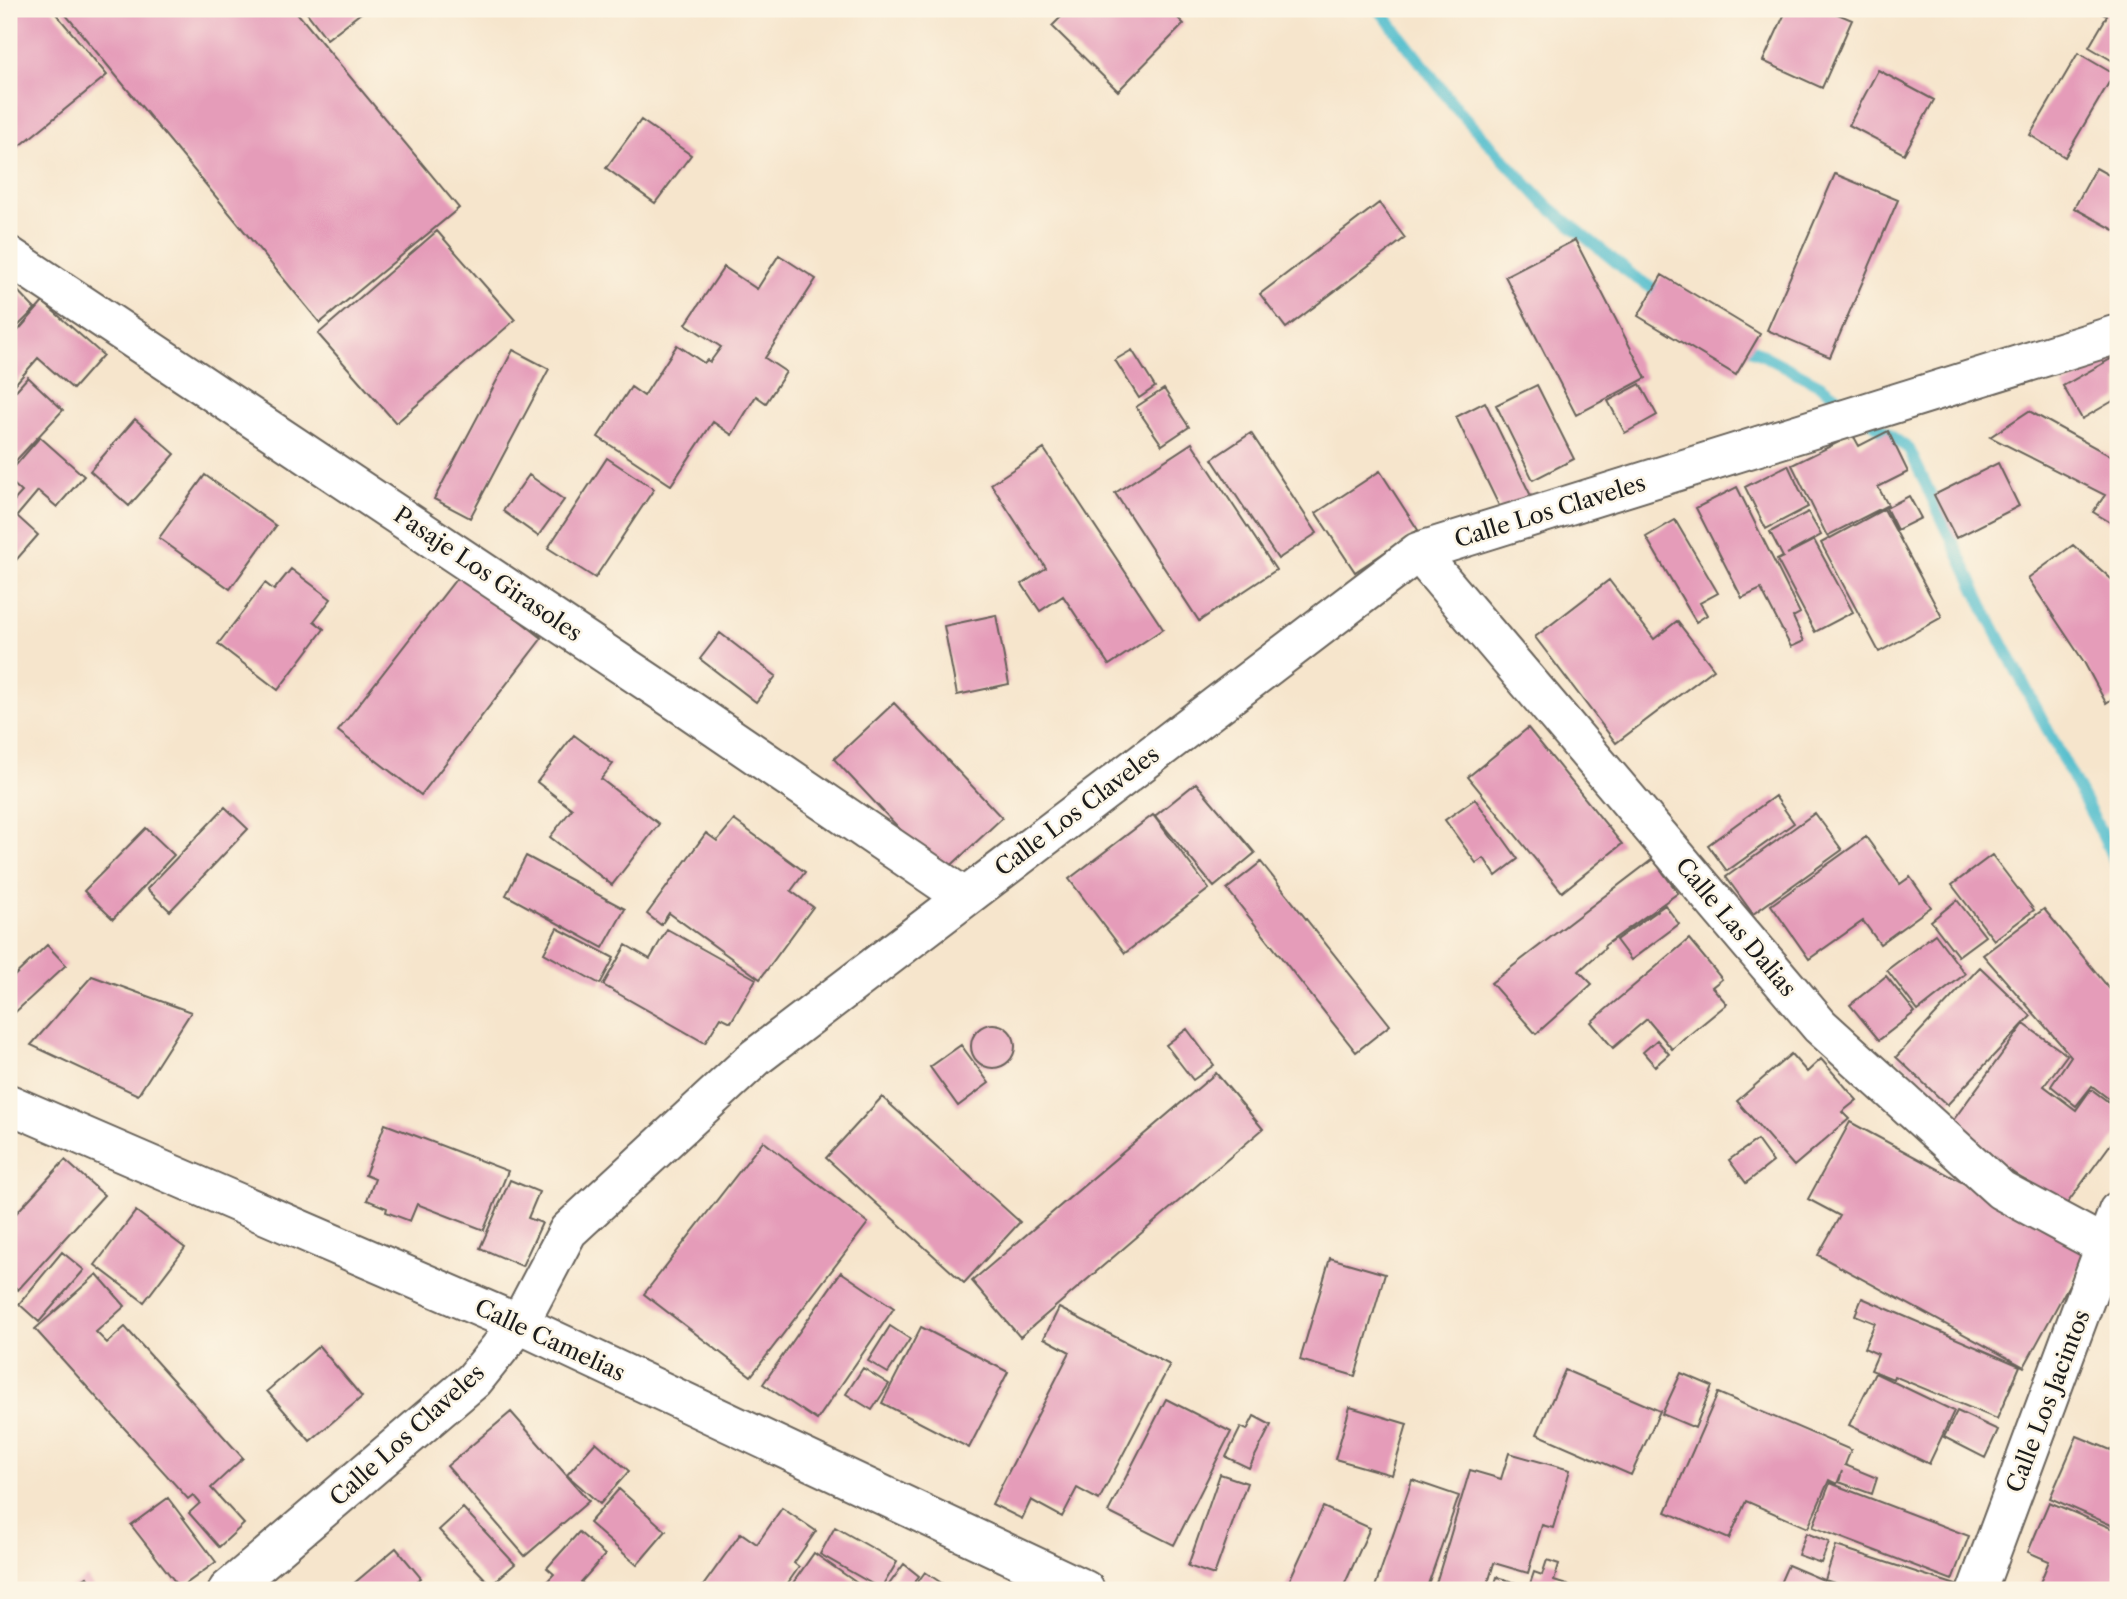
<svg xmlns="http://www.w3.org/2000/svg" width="2127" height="1599" viewBox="0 0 2127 1599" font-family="'Libre Caslon Text',serif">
<rect width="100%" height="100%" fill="#fcf5e5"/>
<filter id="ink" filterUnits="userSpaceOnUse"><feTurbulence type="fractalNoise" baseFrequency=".0143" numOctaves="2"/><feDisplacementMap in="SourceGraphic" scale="14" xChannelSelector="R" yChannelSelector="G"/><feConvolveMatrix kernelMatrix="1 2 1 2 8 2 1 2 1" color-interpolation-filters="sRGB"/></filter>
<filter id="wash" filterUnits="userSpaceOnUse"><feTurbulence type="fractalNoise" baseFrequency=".00686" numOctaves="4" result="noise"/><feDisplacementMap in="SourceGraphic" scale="28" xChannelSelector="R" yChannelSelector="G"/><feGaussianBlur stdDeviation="1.57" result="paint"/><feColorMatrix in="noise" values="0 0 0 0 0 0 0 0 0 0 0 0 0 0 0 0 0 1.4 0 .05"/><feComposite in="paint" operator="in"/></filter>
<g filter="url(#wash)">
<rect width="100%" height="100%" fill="#f6e5cc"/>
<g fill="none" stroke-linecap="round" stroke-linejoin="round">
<!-- stream -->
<path stroke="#52becd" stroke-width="12" d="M1379,9L1457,109L1544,203L1633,276L1666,297
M1738,342L1820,385L1909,449L1988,616L2101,832L2118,869"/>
</g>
<g id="blocks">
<!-- building -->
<path fill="#e59cb9" d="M9,9H52L107,75L9,155Z
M61,9H294L459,208L320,323Z
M304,9H366L327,39Z
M1069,9H1169L1184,24L1118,91L1052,26Z
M1787,9H1826L1852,20L1822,88L1763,61Z
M2094,9H2118V64L2089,47L2107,16Z
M2078,53L2114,74L2065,157L2030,135Z
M1878,70L1934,100L1904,154L1849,125Z
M641,120L691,155L655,203L606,168Z
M2096,168L2118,180V232L2074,208Z
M1835,174L1898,200L1830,357L1767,330Z
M1379,203L1405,238L1286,328L1260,294Z
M437,231L515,320L396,423L318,334Z
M1575,240L1646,378L1576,415L1505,276Z
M779,255L816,279L765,358L786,372L766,403L756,396L732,435L713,422L671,485L598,437L631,387L644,396L677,345L704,363L707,360L710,362L721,347L686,324L724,267L757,289Z
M1662,275L1760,334L1736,375L1638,316Z
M13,286L35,309L9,335V291Z
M43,302L103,355L73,389L38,358L9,391V341Z
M513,350L549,369L470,518L434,499Z
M1132,350L1155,387L1139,398L1115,360Z
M2118,355V398L2082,419L2063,386Z
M28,377L63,410L9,468V398Z
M1640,384L1657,415L1625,433L1608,401Z
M1537,385L1574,459L1533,480L1496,405Z
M1164,389L1189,427L1162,445L1136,407Z
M1485,402L1533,500L1503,514L1456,417Z
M2029,411L2118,460V527L2093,512L2105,495L1990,437Z
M135,419L175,454L129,506L90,471Z
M1888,431L1908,472L1878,487L1888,505L1827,536L1792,465L1853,435L1859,446Z
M1251,433L1317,533L1278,559L1212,459Z
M40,437L84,476L57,507L38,491L17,516L38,535L10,567L9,566V553L11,551L9,550V499L13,502L22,492L9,480V473Z
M1192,443L1276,570L1199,621L1115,493Z
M1044,449L1163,629L1109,665L1063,596L1040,611L1022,584L1046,568L991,484Z
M607,458L654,489L595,578L548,548Z
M1998,463L2019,506L1956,538L1934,495Z
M1788,465L1808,507L1766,529L1745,487Z
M1380,471L1418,530L1355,572L1316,513Z
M205,475L276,526L230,589L159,538Z
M529,475L564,500L538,536L503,511Z
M1737,487L1800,613L1793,617L1804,641L1791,647L1761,589L1742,598L1696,508Z
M1909,496L1921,518L1897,530L1886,508Z
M1884,509L1942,617L1879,652L1821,543Z
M1808,512L1821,535L1787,554L1814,540L1853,612L1815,632L1777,560L1783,557L1770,532Z
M1675,520L1718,593L1700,603L1707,615L1696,622L1646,537Z
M2073,545L2118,585V695L2106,703L2084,662L2028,578Z
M291,569L331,599L314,621L324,629L278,690L218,644L265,583L274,590Z
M460,574L542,638L421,795L338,731Z
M1609,580L1654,639L1677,621L1714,669L1616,743L1535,637Z
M996,615L1009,684L957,695L944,626Z
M720,633L776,676L756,702L700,659Z
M894,703L1002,818L942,874L834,759Z
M1528,728L1622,844L1562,892L1468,777Z
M574,735L613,764L601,779L659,824L612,885L550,837L572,809L537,782Z
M1196,783L1255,853L1214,887L1155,816Z
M1775,796L1794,823L1727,871L1708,845Z
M1475,799L1518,859L1496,876L1484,858L1476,863L1445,820Z
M225,807L248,829L170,911L147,889Z
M1815,813L1842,850L1753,914L1726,877Z
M1153,815L1209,889L1125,953L1069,879Z
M734,820L805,872L791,891L813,907L760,979L669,913L661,925L647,914L706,833L717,841Z
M146,828L174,855L113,919L84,891Z
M1866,837L1900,884L1910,877L1931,907L1880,944L1863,921L1809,959L1771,905Z
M1992,855L2034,910L1994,940L1952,885Z
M526,856L625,909L603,948L506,895Z
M1653,859L1678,893L1604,946L1605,948L1579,971L1592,984L1536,1034L1491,983Z
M1261,862L1390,1025L1356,1052L1227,889Z
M1957,900L1985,936L1958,956L1931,921Z
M1665,905L1679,924L1631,960L1616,940Z
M2044,909L2118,999V1106L2092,1086L2076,1106L2051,1086L2071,1056L1983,955Z
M557,928L614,958L600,984L544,953Z
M667,929L756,979L731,1022L721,1017L705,1043L603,985L626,945L650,959Z
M1935,934L1965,974L1918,1011L1887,970Z
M1689,939L1722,979L1712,987L1727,1004L1672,1049L1647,1019L1613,1048L1591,1022Z
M47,945L66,965L9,1018V981Z
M1980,967L2031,1016L1947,1105L1896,1057Z
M92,976L191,1012L138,1095L31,1045Z
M1886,976L1915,1012L1879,1040L1850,1005Z
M971 1046a22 22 0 1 1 44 0a22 22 0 1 1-44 0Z
M2024,1024L2067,1055L2044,1086L2076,1110L2091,1089L2118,1109V1134L2063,1209L1949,1126Z
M1187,1029L1214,1065L1193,1080L1166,1045Z
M1657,1040L1669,1054L1655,1066L1643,1052Z
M961,1045L989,1083L958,1106L930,1067Z
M1791,1054L1807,1072L1821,1059L1857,1100L1842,1112L1849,1119L1794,1166L1737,1101Z
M1216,1073L1263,1129L1020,1337L972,1281Z
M882,1097L1020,1222L964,1283L826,1158Z
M1850,1122L2088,1250L2024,1367L1818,1255L1840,1216L1808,1199Z
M385,1124L508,1171L484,1230L417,1204L410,1221L386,1212L387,1208L367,1200L375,1179L365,1175Z
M1757,1140L1773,1162L1746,1183L1729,1160Z
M763,1141L868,1223L751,1376L644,1294Z
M65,1160L104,1195L18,1290L9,1281V1221Z
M510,1180L539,1192L528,1218L542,1223L522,1266L480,1248Z
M136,1211L185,1248L144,1302L95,1265Z
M62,1252L84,1270L39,1322L19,1304Z
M1330,1258L1385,1274L1355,1376L1300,1360Z
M841,1272L894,1308L817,1420L763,1384Z
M97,1274L125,1306L96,1332L107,1343L125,1327L243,1458L211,1488L244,1524L219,1547L189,1513L200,1503L193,1495L188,1499L35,1329Z
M1862,1298L2020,1366L1997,1419L1894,1376L1893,1379L1871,1370L1878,1354L1864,1348L1875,1323L1855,1315Z
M1059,1308L1170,1365L1099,1500L1077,1488L1062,1517L1031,1500L1022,1519L992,1504L1070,1352L1044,1338Z
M890,1326L910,1339L888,1373L868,1361Z
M921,1327L1008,1372L969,1448L882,1403Z
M319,1346L362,1397L310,1441L267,1391Z
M863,1368L889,1384L872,1410L846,1394Z
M1565,1370L1660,1411L1631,1475L1537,1434Z
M1681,1373L1712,1386L1695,1428L1662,1414Z
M1875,1373L1954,1411L1929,1464L1849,1425Z
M1718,1393L1851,1450L1845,1465L1877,1478L1872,1494L1839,1482L1842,1471L1837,1484L1829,1480L1808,1528L1746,1501L1729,1539L1666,1512Z
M1166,1399L1231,1432L1174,1545L1108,1512Z
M1350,1407L1407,1424L1392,1475L1335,1459Z
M1957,1411L1998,1430L1985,1458L1944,1437Z
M511,1412L589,1501L525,1556L447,1466Z
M1254,1416L1271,1425L1249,1468L1226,1457L1241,1427L1247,1430Z
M2077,1436L2118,1453V1528L2050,1498Z
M596,1442L629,1471L600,1504L567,1475Z
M1509,1453L1570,1470L1553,1528L1542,1525L1528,1573L1494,1563L1486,1590H1434L1470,1470L1501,1479Z
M1220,1474L1247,1483L1214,1575L1188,1566Z
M1412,1480L1459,1496L1426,1590H1374Z
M1830,1483L1969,1536L1952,1580L1813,1527Z
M619,1489L666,1531L637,1565L589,1523Z
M168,1498L216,1562L180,1588L131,1525Z
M2049,1502L2118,1531V1568L2109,1590H2037L2049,1561L2028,1552Z
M1323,1507L1370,1528L1342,1590H1285Z
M463,1508L515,1564L491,1585L439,1530Z
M782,1508L816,1531L794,1563L799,1567L783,1590H700L741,1533L757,1544Z
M835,1527L897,1562L881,1589L820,1554Z
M579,1532L605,1555L581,1582L590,1590H539L554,1574L547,1568Z
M1806,1533L1829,1542L1821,1563L1798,1555Z
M1836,1546L1962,1587L1961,1590H1856L1825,1580Z
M396,1548L421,1578L406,1590H346Z
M814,1553L867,1590H788Z
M1547,1560L1559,1564L1554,1581L1573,1587L1572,1590H1493L1497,1577L1529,1587L1534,1572L1542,1575Z
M904,1564L919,1576L909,1590H885Z
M1788,1565L1847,1590H1777Z
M925,1572L952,1590H912Z
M87,1577L95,1590H66Z"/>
</g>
</g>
<g filter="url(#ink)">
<use href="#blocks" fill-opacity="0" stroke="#68625a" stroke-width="2"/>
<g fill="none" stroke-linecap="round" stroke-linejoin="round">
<defs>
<path id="minor" d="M9,256L684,706L964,897
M1418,552L1820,1026L2001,1190L2105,1246
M519,1324L568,1231L756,1057L1418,552L2118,334
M1977,1590L2118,1211"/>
<path id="tertiary" d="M9,1104L519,1324L1085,1590
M228,1590L474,1380L519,1324"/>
</defs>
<!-- minor casing -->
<use href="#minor" stroke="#68625a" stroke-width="42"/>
<!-- tertiary casing -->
<use href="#tertiary" stroke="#68625a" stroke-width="42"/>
<!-- minor -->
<use href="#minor" stroke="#fff" stroke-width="38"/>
<!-- tertiary -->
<use href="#tertiary" stroke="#fff" stroke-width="38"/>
</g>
</g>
<g text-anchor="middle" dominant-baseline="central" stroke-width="5" stroke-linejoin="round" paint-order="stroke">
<!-- street labels -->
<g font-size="23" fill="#1c1c1c" stroke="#fcf5e5">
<text transform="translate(1550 511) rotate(-17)">Calle Los Claveles</text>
<text transform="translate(488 574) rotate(34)">Pasaje Los Girasoles</text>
<text transform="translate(1077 811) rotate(-37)">Calle Los Claveles</text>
<text transform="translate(1736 927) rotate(50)">Calle Las Dalias</text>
<text transform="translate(550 1340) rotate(25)">Calle Camelias</text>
<text transform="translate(2048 1401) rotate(-69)">Calle Los Jacintos</text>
<text transform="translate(407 1435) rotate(-42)">Calle Los Claveles</text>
</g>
</g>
<!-- margin -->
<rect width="2127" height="1599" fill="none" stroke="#fcf5e5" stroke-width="35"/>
</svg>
